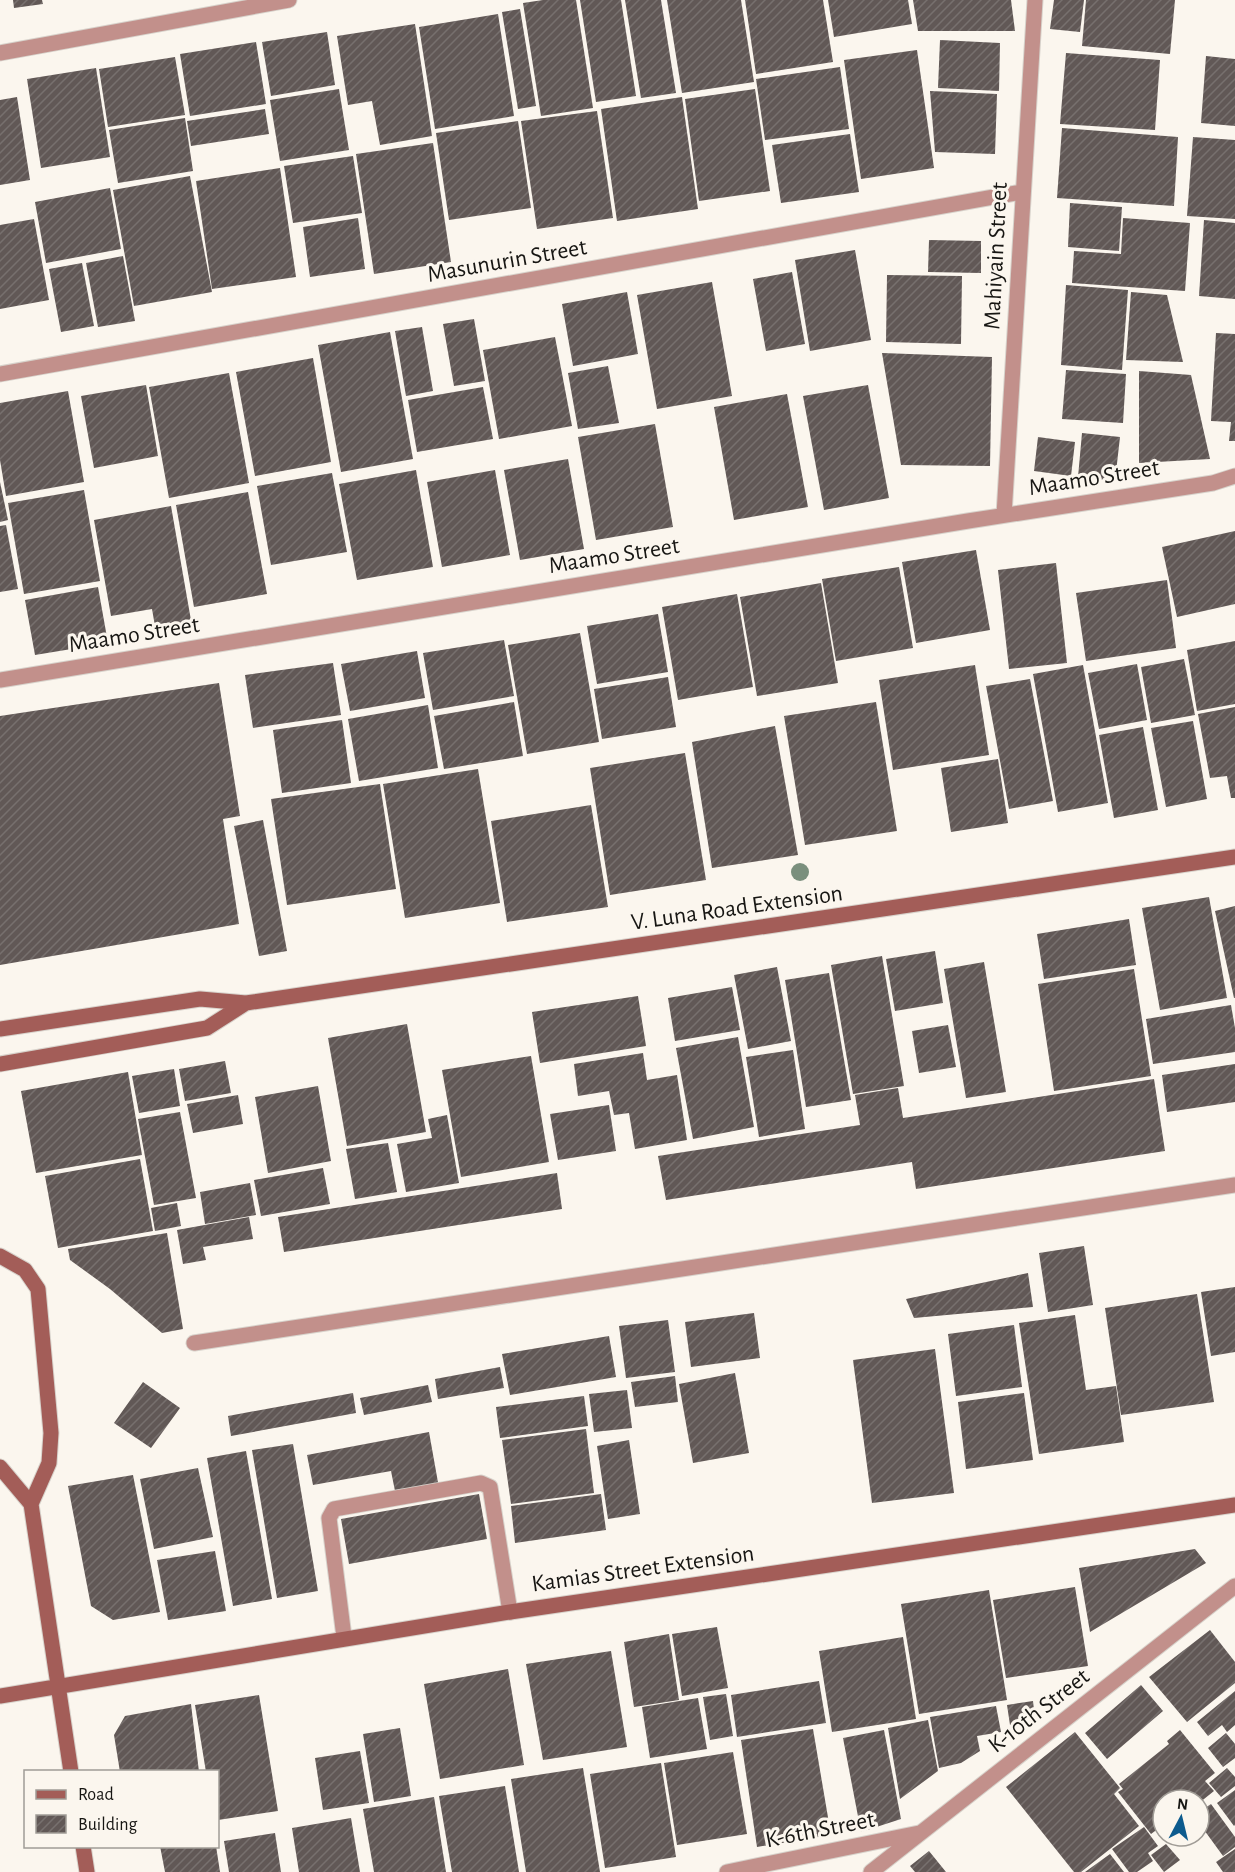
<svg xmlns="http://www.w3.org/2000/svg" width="1235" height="1872" viewBox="0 0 1235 1872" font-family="'Alegreya Sans',sans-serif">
<defs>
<pattern id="building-hatch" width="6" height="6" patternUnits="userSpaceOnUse" patternTransform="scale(1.5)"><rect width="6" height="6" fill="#615856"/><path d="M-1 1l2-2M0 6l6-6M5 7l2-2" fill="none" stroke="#77706e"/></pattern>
</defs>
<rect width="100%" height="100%" fill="#fbf6ee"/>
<!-- building -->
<path fill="url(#building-hatch)" d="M13,0H42L43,4L14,8Z
M543,0H576L593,108L541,116L523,3Z
M580,0H621L636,96L596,102Z
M625,0H661L676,93L641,98Z
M667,0H741L754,82L682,93Z
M745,0H823L833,62L756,74Z
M828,0H908L912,24L834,37Z
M913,0H1011L1015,31H918Z
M1054,0H1084L1080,32L1050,29Z
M1086,0H1175L1170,54L1082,46Z
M520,9L536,106L518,109L502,12Z
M498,14L514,116L435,129L419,27Z
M415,24L432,136L380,145L372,101L348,105L337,36Z
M327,32L335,85L271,96L262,42Z
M940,40L1000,43L999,91L938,88Z
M256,42L266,104L190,116L180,54Z
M917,50L934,168L861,179L844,60Z
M1066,53L1160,60L1155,130L1060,124Z
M1206,56L1235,59V126L1201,123Z
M175,57L185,115L108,127L99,69Z
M840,67L849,129L765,140L756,79Z
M96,68L110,157L41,168L27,79Z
M339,89L349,150L280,161L270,100Z
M755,89L770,191L699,201L685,99Z
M930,91L997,94L995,154L935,152Z
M17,97L30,180L0,185V100Z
M682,97L698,209L617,221L601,109Z
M265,109L269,134L191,146L187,121Z
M597,111L613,218L537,229L521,121Z
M185,118L193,171L118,183L109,130Z
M518,121L531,208L449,220L436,133Z
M1062,128L1178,137L1174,206L1057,198Z
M850,134L859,192L781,203L772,145Z
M1193,137L1235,140V219L1187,216Z
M433,143L451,262L374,274L356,154Z
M353,156L362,213L293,223L284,166Z
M280,168L296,277L212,289L196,181Z
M190,176L212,292L134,306L113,190Z
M110,188L121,249L46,263L35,202Z
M1070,203L1122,207L1119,251L1068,247Z
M358,218L365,269L310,277L303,227Z
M1123,218L1190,223L1185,291L1072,283L1074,251L1121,254Z
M34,219L49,300L0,309V225Z
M1204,220L1235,223V299L1199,296Z
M929,240L981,241V273L928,272Z
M855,250L871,340L810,351L795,260Z
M123,256L135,321L98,327L86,263Z
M82,263L94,326L61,332L49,269Z
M792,272L805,344L766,351L753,279Z
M887,275L962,276L961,344L886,342Z
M712,282L732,396L657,409L637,295Z
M1066,285L1128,290L1122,370L1061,365Z
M627,292L638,354L573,366L562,304Z
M1131,292L1167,295L1183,362L1126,360Z
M474,319L485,381L454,386L443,324Z
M422,327L433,391L406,396L395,331Z
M390,332L413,459L341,472L318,345Z
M1216,333L1235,334V441H1229L1231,422L1211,421Z
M555,337L572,426L499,439L483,350Z
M882,353L992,357L990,466L901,465Z
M313,358L331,462L255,476L236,372Z
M608,366L619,423L578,429L568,373Z
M1066,370L1126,374L1123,423L1062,419Z
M1139,371L1191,375L1210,459L1139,463Z
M229,373L249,483L169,498L149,387Z
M146,385L158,456L94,468L81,396Z
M868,385L889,498L824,510L803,396Z
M483,387L493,439L417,452L408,400Z
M68,391L84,482L6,496L0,460V403Z
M787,394L808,507L734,520L714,407Z
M655,424L673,527L596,540L578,437Z
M1082,433L1120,437L1115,481L1078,477Z
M1038,437L1075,442L1071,476L1034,471Z
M568,459L584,549L520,560L504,470Z
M416,470L433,567L357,580L339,484Z
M495,470L510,555L442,567L427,482Z
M332,473L347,552L271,565L257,486Z
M0,482L8,520L0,522Z
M84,490L100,581L24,594L8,503Z
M248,492L267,594L194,607L176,505Z
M171,506L192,626L156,632L152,609L111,616L94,520Z
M6,525L18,589L0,592V526Z
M1235,531V604L1177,617L1162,547Z
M976,550L990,630L916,643L902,562Z
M1056,563L1067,663L1009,669L998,570Z
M899,567L913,648L836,661L822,579Z
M1167,580L1176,648L1086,661L1076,593Z
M821,583L838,683L757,696L740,597Z
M98,587L108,643L35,655L25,600Z
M737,594L753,687L678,700L662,607Z
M658,614L668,672L597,684L587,626Z
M580,633L599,742L527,754L508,645Z
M504,640L514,696L433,710L423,653Z
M1235,641V704L1197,711L1187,650Z
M417,651L425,698L350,711L341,664Z
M1184,659L1195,715L1151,723L1141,667Z
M333,663L341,715L253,728L245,675Z
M1137,664L1147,720L1099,729L1088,673Z
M975,665L989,755L893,770L879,680Z
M1083,665L1108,803L1058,812L1033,674Z
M668,677L676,727L602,739L594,689Z
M1030,679L1053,801L1009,809L986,686Z
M219,683L240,816L223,819L239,924L0,965V716Z
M514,702L523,756L444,769L434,716Z
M876,702L897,831L805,845L784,716Z
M428,705L438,768L359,781L348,719Z
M1235,707V798H1231L1227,776L1210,778L1198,714Z
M342,720L351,783L282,793L273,730Z
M1193,721L1207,799L1166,807L1151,728Z
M775,726L798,855L712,868L692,742Z
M1143,727L1158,810L1114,818L1099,735Z
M685,753L706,880L610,895L590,768Z
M998,759L1008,823L951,832L941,768Z
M478,769L500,903L405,918L383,784Z
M380,784L396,889L287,905L271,799Z
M591,805L608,907L507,922L491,821Z
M263,820L287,951L259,956L234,826Z
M1209,897L1227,998L1160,1010L1142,908Z
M1235,906V998H1234L1215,911Z
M1129,919L1136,965L1044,979L1037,934Z
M935,951L943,1003L895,1011L886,959Z
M882,956L904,1086L853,1094L831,965Z
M984,962L1006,1092L966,1098L944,969Z
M777,967L791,1041L748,1049L734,975Z
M1134,969L1151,1076L1054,1091L1038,984Z
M829,973L851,1100L806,1107L785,980Z
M732,987L740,1030L675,1041L668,998Z
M638,996L646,1046L540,1063L532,1012Z
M1231,1005L1235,1028V1052L1153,1064L1146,1019Z
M407,1024L426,1132L347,1146L328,1038Z
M948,1025L956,1067L919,1073L912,1031Z
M738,1037L754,1127L693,1139L676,1048Z
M793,1050L805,1129L759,1137L746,1057Z
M643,1053L647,1080L677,1075L687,1140L635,1149L629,1113L614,1115L609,1091L578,1096L574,1064Z
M531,1056L549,1162L461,1177L442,1070Z
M225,1061L231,1093L185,1101L179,1069Z
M1235,1064V1102L1167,1112L1162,1075Z
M174,1069L180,1106L139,1113L132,1076Z
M128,1072L142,1155L36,1173L21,1091Z
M1154,1079L1165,1151L916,1189L912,1162L666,1200L658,1156L860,1125L855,1095L898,1088L903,1118Z
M318,1086L331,1161L268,1173L255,1097Z
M238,1095L243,1124L193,1133L187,1104Z
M609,1105L616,1151L558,1160L550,1114Z
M180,1112L196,1198L154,1205L138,1119Z
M447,1115L459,1183L406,1192L397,1144L432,1138L428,1119Z
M388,1143L397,1192L355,1199L346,1149Z
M140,1159L153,1231L58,1248L45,1176Z
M323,1168L330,1204L261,1216L254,1180Z
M557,1173L562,1209L284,1252L278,1217Z
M250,1183L256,1215L205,1224L200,1192Z
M177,1203L181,1226L155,1231L151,1208Z
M249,1217L253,1239L203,1247L206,1260L183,1264L177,1230Z
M167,1233L183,1329L162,1333L110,1289L70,1260L68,1249Z
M1084,1246L1093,1305L1048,1312L1039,1253Z
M1028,1273L1033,1307L914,1318L906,1299Z
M1235,1287V1352L1211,1356L1201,1292Z
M1197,1294L1214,1402L1121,1415L1105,1308Z
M754,1313L760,1358L691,1367L685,1322Z
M1075,1315L1086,1390L1116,1386L1124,1442L1039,1454L1019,1323Z
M668,1320L675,1372L626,1378L619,1326Z
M1014,1325L1022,1387L956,1396L948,1334Z
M609,1336L616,1377L510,1395L502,1354Z
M935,1349L954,1493L872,1503L853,1360Z
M500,1367L504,1388L438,1399L435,1379Z
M735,1373L749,1453L693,1463L679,1384Z
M675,1376L678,1402L635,1407L631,1382Z
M143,1382L180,1408L151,1448L114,1423Z
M428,1385L432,1402L364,1415L360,1398Z
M627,1390L632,1428L594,1432L589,1394Z
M353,1393L356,1413L231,1436L228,1416Z
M1024,1393L1033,1460L966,1469L958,1402Z
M584,1396L588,1426L500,1438L496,1407Z
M586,1429L594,1493L511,1504L502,1440Z
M429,1432L439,1488L396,1496L391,1471L313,1485L307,1455Z
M629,1440L640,1514L608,1519L597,1446Z
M293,1444L318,1591L277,1598L252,1450Z
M246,1451L272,1599L233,1606L207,1458Z
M198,1468L213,1537L154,1549L140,1479Z
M133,1475L160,1612L113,1620L91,1606L68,1486Z
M479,1494L487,1539L349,1564L341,1519Z
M601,1494L606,1530L515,1543L511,1506Z
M1195,1549L1206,1563L1090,1632L1079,1568Z
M215,1551L226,1611L168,1620L157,1560Z
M1075,1587L1088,1666L1006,1678L993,1600Z
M989,1590L1007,1700L919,1714L901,1604Z
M717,1627L728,1688L682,1696L672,1634Z
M1210,1630L1235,1662V1683L1187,1722L1149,1677Z
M669,1634L679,1700L634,1707L624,1642Z
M903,1637L916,1719L832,1732L819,1651Z
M611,1651L627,1747L543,1760L526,1664Z
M508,1669L524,1765L440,1779L424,1684Z
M819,1681L826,1723L737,1737L731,1695Z
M1141,1685L1163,1711L1107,1759L1085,1733Z
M1235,1691V1725L1227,1732L1222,1725L1208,1736L1197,1722Z
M726,1694L733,1736L710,1740L703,1697Z
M259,1695L278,1811L218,1820V1772H206L195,1705Z
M698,1698L707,1749L650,1758L642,1707Z
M1033,1701L1034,1710L1030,1716L1022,1723L1010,1725L1007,1705Z
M191,1704L199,1772H120L114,1735L125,1716Z
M996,1706L1001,1732L977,1736L980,1751L961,1763L939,1768L930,1717Z
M928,1720L938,1771L900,1799L888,1728Z
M400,1728L411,1796L374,1802L363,1734Z
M813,1729L831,1835L757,1847L741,1740Z
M884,1730L901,1819L861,1832L843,1738Z
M1180,1730L1215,1773L1205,1781L1214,1791L1199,1803V1800H1163V1825L1151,1834L1118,1792L1123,1789L1119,1784L1169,1744L1167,1741Z
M1075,1732L1120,1788L1114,1794L1139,1826L1081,1872H1074L1006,1787Z
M1226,1733L1235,1744V1758L1223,1767L1208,1748Z
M360,1751L369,1803L323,1810L315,1758Z
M733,1752L747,1834L677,1845L664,1763Z
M661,1763L676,1857L605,1868L590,1774Z
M583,1768L600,1872H526L511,1779Z
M1227,1768L1235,1777V1786L1221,1797L1209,1783Z
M505,1786L519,1872H452L439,1796Z
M1235,1790V1825L1234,1826L1217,1803Z
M434,1797L446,1872H374L363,1809Z
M1211,1804L1235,1837V1847L1223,1856L1199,1823V1812Z
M351,1818L360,1872H299L292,1828Z
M1144,1827L1158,1846L1148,1853L1153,1861L1137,1872H1129L1112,1849Z
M275,1833L281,1872H229L224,1841Z
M1166,1844L1180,1860L1164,1872L1151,1855Z
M160,1846H216L220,1872H165Z
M1235,1849V1872H1223L1216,1862Z
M929,1851L946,1872H915L910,1866Z
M1110,1854L1124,1872H1085Z"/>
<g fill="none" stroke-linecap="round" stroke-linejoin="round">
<defs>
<path id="lane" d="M194,1343L1235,1185
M344,1637L329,1518L334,1509L481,1483L490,1487L510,1612"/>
<path id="street" d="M0,53L289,0
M0,374L1022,192
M1004,515L1035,0
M0,680L968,521L1213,483L1235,476
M727,1872L919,1833
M871,1872L1235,1586"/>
<path id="secondary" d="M0,1029L200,999L246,1003L1235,857
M0,1064L207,1028L246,1003
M0,1256L25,1270L38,1289L51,1433L49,1463L31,1504
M0,1467L31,1504L71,1772
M0,1696L510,1612L1235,1505
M83,1846L87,1872"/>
</defs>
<!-- lane casing -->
<use href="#lane" stroke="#d7d2cb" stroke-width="17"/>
<!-- street casing -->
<use href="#street" stroke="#d7d2cb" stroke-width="17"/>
<!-- secondary casing -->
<use href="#secondary" stroke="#d7d2cb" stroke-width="17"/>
<!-- lane -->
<use href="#lane" stroke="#c2908b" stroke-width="15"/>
<!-- street -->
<use href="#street" stroke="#c2908b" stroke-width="15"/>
<!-- secondary -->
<use href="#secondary" stroke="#a35d58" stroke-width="15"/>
</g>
<!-- trees -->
<circle fill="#7a8f7d" cx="800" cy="872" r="9"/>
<g text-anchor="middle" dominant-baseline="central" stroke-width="6" stroke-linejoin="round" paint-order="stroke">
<!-- street labels -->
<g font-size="24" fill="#171613" stroke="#fbf6ee">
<text transform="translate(996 256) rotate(-87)">Mahiyain Street</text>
<text transform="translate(507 261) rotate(-10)">Masunurin Street</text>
<text transform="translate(1094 478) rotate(-9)">Maamo Street</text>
<text transform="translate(614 556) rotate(-9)">Maamo Street</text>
<text transform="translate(134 635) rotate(-9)">Maamo Street</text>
<text transform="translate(737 908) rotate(-8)">V. Luna Road Extension</text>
<text transform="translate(643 1569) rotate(-8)">Kamias Street Extension</text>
<text transform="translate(1039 1711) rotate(-38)">K-10th Street</text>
<text transform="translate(820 1830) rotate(-11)">K-6th Street</text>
</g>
</g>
<!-- legend -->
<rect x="24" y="1770" width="195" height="78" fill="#fbf6ee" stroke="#a09c96" stroke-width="1.5"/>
<rect x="36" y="1790" width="30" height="9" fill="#a35d58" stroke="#a09c96" stroke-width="1.5"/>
<text x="78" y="1800" font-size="18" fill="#171613">Road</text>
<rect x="36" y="1815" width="30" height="18" fill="url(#building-hatch)" stroke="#a09c96" stroke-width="1.5"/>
<text x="78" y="1830" font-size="18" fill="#171613">Building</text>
<!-- north arrow -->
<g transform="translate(1181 1818) rotate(7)"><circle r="28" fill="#fbf6ee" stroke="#a09c96" stroke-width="1.5"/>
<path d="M0-4.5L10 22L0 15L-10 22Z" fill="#0d5b8e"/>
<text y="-9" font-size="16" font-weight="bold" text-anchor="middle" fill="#171613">N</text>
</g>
</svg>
